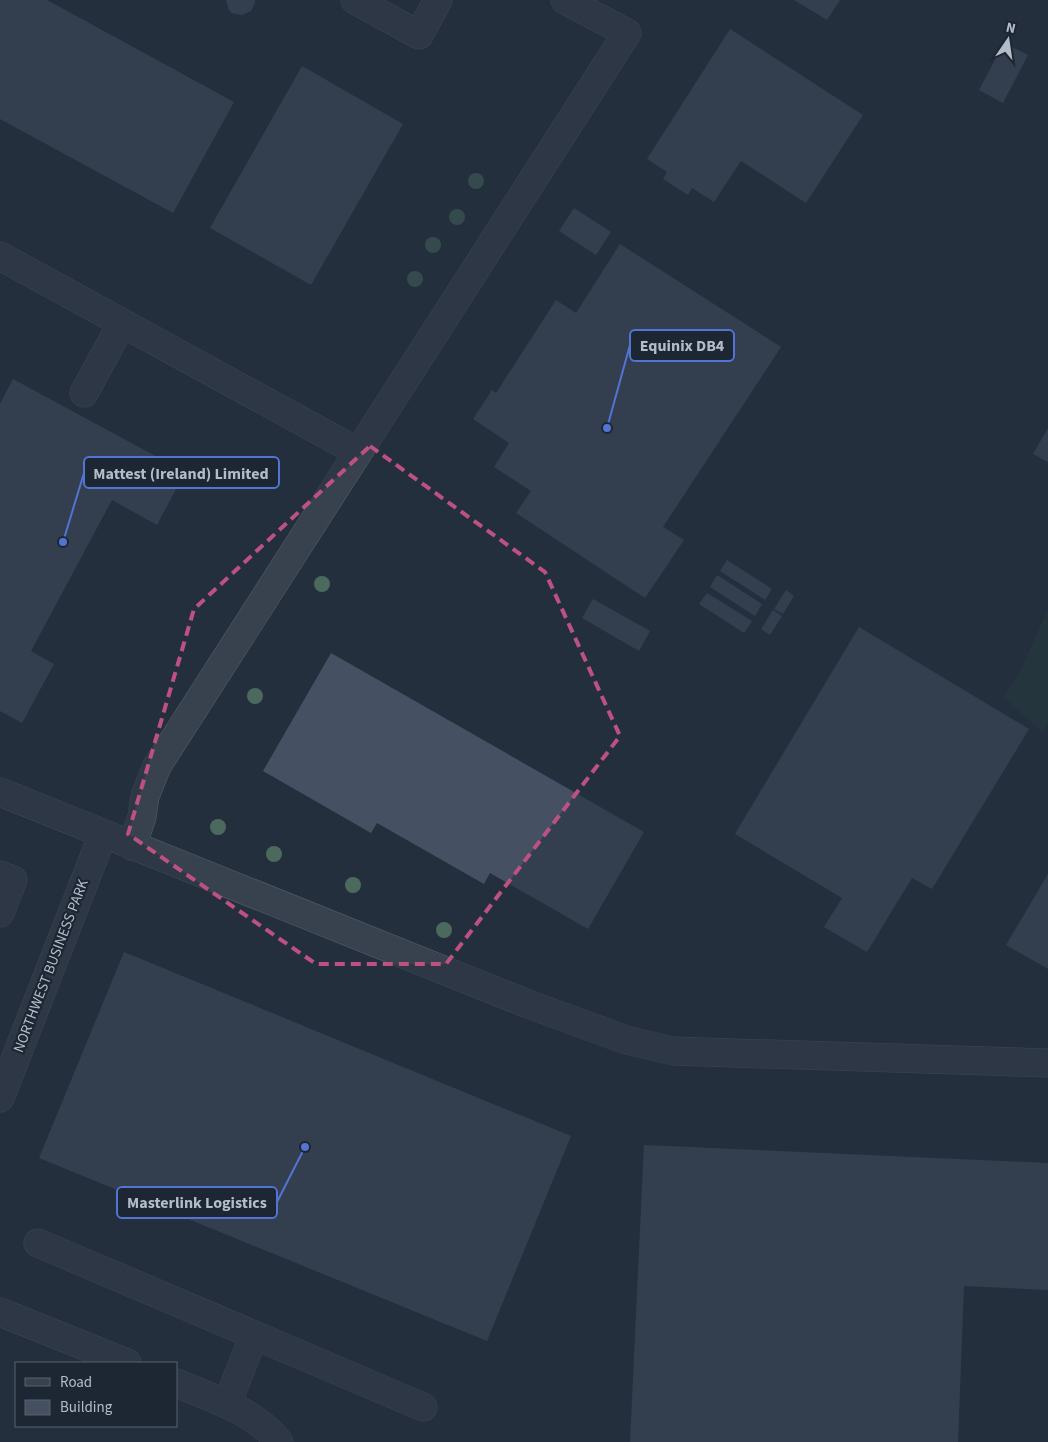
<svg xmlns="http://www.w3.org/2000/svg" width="1048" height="1442" viewBox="0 0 1048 1442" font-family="'Source Sans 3',sans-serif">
<rect width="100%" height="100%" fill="#242f3e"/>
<!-- green -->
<path fill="#263c3f" d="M1048,609V724L1042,732L1004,697L1022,667Z"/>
<!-- building -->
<path fill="#455162" d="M0,0H47L234,102L173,213L0,119Z
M226,0H255V3L251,11L242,15L232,13L229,10Z
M794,0H840L827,20Z
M730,29L863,115L806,203L741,161L714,202L692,188L688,195L663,179L667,172L647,159Z
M1004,43L1028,55L1003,103L979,90Z
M302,66L403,124L311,285L210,228Z
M574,208L611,232L596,255L559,231Z
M620,244L781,347L663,527L684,540L645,598L516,513L531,491L494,467L509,443L473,419L492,390L496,393L556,300L576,313Z
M13,379L185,472L157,525L112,500L31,651L54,664L22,723L0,711V404Z
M1048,428V462L1033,454Z
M727,560L772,589L765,600L720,571Z
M717,575L762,604L755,616L710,587Z
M786,590L794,596L783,614L774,609Z
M707,593L752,621L744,633L699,604Z
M593,599L650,631L639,651L582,618Z
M773,610L782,616L770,635L761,629Z
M859,627L1029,729L932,889L912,878L867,952L824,927L842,898L735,834Z
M331,653L644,832L588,929L490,873L484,884L377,823L371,833L263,771Z
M1048,874V969L1006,945Z
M124,952L571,1136L487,1341L39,1158Z
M644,1145L1048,1163V1290L964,1286L958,1442H630Z"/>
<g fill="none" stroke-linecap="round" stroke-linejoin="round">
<defs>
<path id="minor" d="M355,0L419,35L438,0
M0,256L358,452
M84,393L122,323
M0,792L528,1004L626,1040L673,1051L1048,1063
M132,846L142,817L145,796L157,766L627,33L565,0
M0,875L13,880L0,913
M0,1098L103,834
M38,1243L423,1407
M0,1312L127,1363
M176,1383C210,1397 256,1412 279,1442
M227,1404L254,1335"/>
</defs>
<!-- minor casing -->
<use href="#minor" stroke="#565f6c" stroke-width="29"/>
<!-- minor -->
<use href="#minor" stroke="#38414e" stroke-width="28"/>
</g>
<!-- trees -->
<g fill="#4b6a5d">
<circle cx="476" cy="181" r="8"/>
<circle cx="457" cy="217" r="8"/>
<circle cx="433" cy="245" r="8"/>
<circle cx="415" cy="279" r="8"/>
<circle cx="322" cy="584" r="8"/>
<circle cx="255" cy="696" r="8"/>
<circle cx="218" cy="827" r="8"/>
<circle cx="274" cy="854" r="8"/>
<circle cx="353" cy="885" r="8"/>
<circle cx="444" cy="930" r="8"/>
</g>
<!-- marked area -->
<path d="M0 0H1048V1442H0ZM370,446L545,572L620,736L446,964H316L128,834L194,609Z" fill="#242f3e" fill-opacity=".55" fill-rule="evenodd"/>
<path fill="none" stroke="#bd5182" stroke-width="4" stroke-dasharray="10 6" stroke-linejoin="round" d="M370,446L545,572L620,736L446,964H316L128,834L194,609Z"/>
<g text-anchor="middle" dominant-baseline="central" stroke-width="4.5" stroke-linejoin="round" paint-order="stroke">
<!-- street labels -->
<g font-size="15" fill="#b4bcc9" stroke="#1d2633">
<text transform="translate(51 966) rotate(-69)">NORTHWEST BUSINESS PARK</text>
</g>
</g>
<!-- callouts -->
<path fill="none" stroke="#5274d3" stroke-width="2" d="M607 428L630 345M63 542L84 473M305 1147L277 1202"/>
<g fill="#5274d3" stroke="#1d2633" stroke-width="2">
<circle cx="607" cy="428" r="5"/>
<circle cx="63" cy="542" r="5"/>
<circle cx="305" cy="1147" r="5"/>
</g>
<g fill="#1d2633" stroke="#5274d3" stroke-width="2">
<rect x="630" y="330" width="104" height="31" rx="5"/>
<rect x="84" y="457" width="195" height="31" rx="5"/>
<rect x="117" y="1187" width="160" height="31" rx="5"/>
</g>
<g font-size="16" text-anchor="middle" font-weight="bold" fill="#b4bcc9">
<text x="682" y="351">Equinix DB4</text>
<text x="181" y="479">Mattest (Ireland) Limited</text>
<text x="197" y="1208">Masterlink Logistics</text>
</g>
<!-- legend -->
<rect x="15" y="1362" width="162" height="65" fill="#1d2633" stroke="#59626f"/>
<rect x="25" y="1378" width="25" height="8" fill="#38414e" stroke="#59626f"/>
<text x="60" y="1387" font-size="15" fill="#b4bcc9">Road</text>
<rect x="25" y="1400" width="25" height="15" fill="#455162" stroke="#59626f"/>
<text x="60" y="1412" font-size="15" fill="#b4bcc9">Building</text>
<!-- north arrow -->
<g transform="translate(1008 40) rotate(13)" stroke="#1d2633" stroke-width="4" paint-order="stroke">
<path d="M0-4L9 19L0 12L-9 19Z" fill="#b4bcc9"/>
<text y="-8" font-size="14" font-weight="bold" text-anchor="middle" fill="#b4bcc9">N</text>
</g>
</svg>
